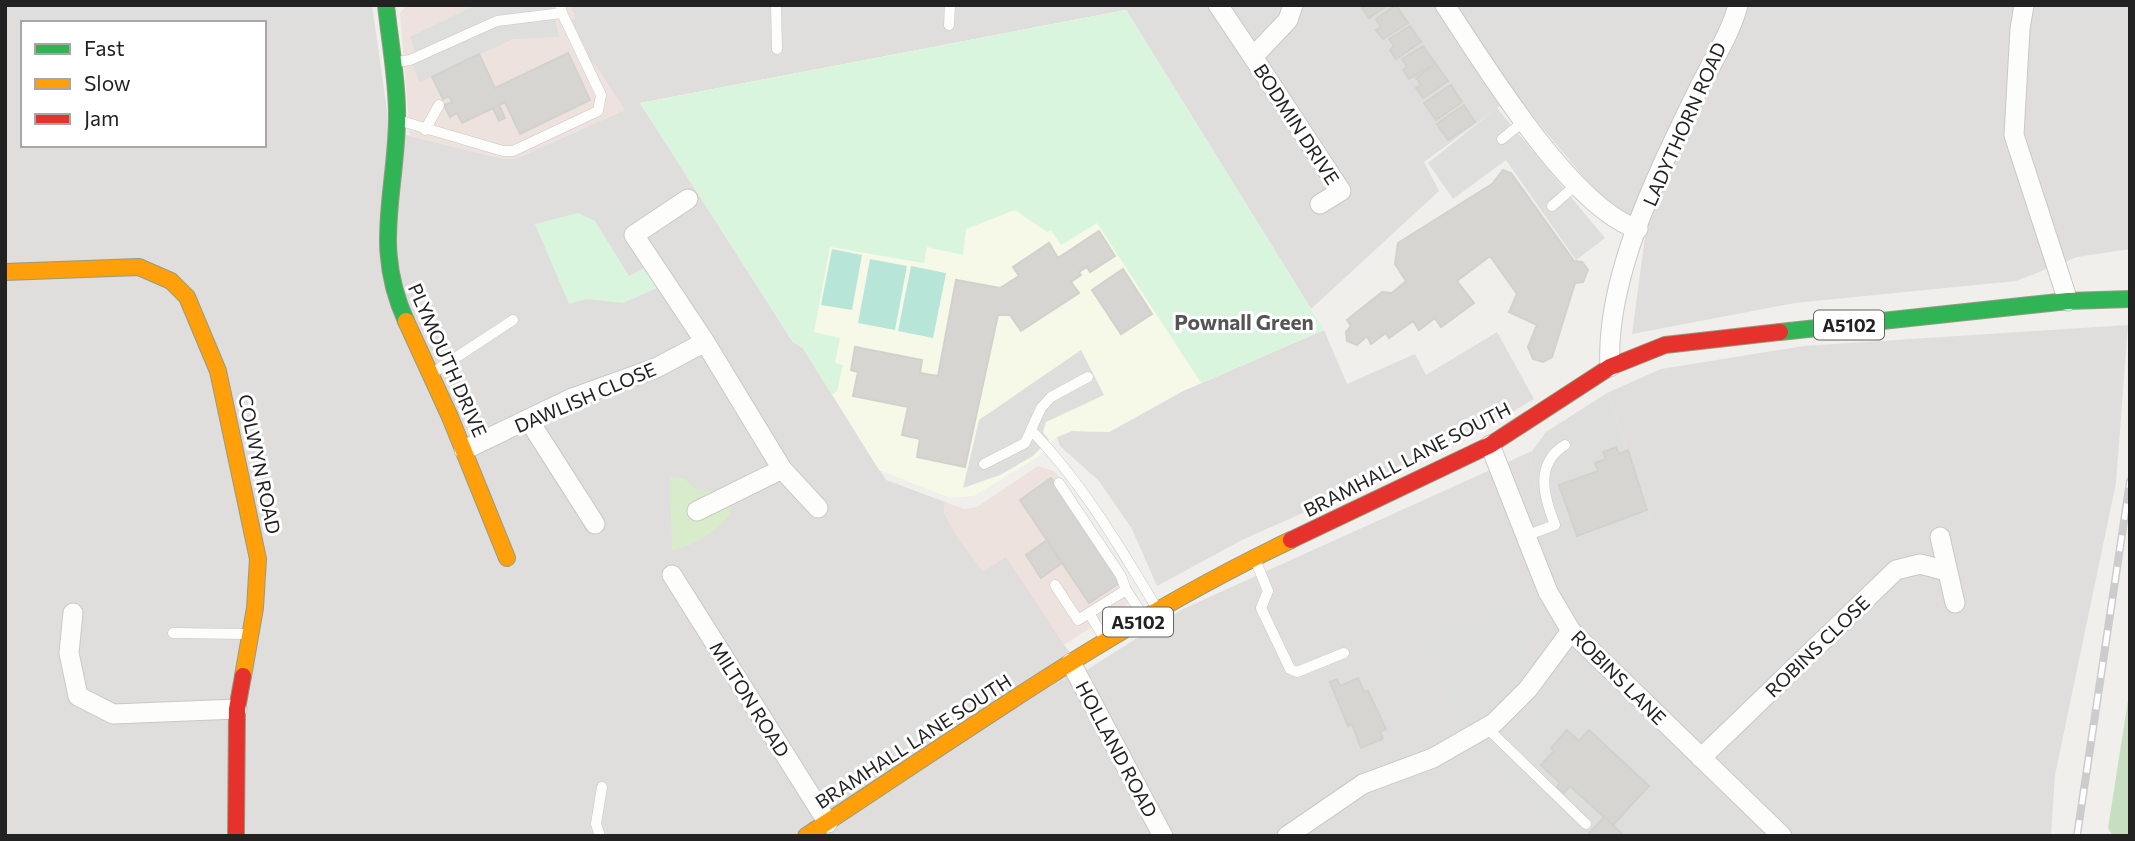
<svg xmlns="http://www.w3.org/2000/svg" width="2135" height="841" viewBox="0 0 2135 841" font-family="Commissioner,sans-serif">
<rect width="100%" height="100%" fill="#f0efeb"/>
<!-- residential -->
<path fill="#dfdedc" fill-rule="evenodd" d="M5,5H372L390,131L504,159L518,158L624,110L591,66L571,21L575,18L570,5H2130V249L2077,257L2016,281L1795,303L1632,334L1645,237L1587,181L1515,95L1424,162L1439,191L1311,309L1126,10L641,103L793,342L803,348L886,480L945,502L944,513L1006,556L1064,645L1085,671L1183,609L1532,451L1531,464L1545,533L1651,517L1607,393L1661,369L1804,346L2128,325L2116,483L2055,775L2051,836H5ZM23,23H264V145H23Z
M1324,330L1347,384L1415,354L1426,375L1497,332L1534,399L1461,443L1244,539L1157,586L1132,529L1099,481L1060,446L1057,437L1072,431L1109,432L1183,391Z"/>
<!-- commercial -->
<path fill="#ede2dd" d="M407,5H570L575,18L571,21L591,65L595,64L625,110L518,158L504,159L410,136L400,13Z
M1038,466L1054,471L1068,488L1138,597L1064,645L1006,557L983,572L956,536L944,513L945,502L964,509L977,507Z"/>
<!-- education -->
<path fill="#f6f8e8" d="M1126,10L1324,330L1183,391L1109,432L1072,431L1057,437L1035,459L974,496L950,498L879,470L803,348L793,342L640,103Z"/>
<!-- religious -->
<path fill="#dededc" d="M476,5H552L559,37L513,39L420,82L410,60L415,51L410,37Z
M1497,108L1605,238L1576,260L1506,160L1453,199L1428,163Z
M621,205L644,228L652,264L629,276L595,221Z
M1081,350L1104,395L1046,422L1043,432L1049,440L1033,456L1000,475L963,488L979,420Z
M1607,393L1651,517L1549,554L1531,464L1532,451L1546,432Z
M1531,599L1532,637L1524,673L1511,692L1460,728L1426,641Z
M1575,669L1578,671L1754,836H1567L1483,755L1514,729L1568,670Z"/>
<!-- grass -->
<path fill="#d8eccb" d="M670,477L685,479L695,489L729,495L731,513C713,533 698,545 672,550Z"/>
<!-- forest -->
<path fill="#c7dec1" d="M2130,688V836H2113L2108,828Z"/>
<!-- park -->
<path fill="#daf5de" d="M1126,10L1324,330L1201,383L1097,223L1061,245L1051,230L1047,232L1015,210L966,229L963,255L927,247L924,263L830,247L814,332L840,338L835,363L843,365L837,391L832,395L803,348L793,342L640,103Z
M578,213L595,221L629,276L652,264L666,284L623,303L586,299L569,304L535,224Z"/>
<!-- pitch -->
<path fill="#b7e6d9" d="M832,249L862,255L852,310L821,305Z
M870,259L907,266L895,330L858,323Z
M911,266L946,273L933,338L898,331Z"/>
<!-- building -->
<path fill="#d7d5d2" stroke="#d3d1cc" stroke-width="2" d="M1366,5H1388L1369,18L1362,8Z
M1396,5L1408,23L1383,39L1376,30L1381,27L1376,19Z
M1410,26L1421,42L1396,59L1390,50L1394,46L1389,39Z
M1423,46L1435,63L1409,79L1403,70L1407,67L1402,59Z
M568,53L590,100L520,134L505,102L499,105L505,118L499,121L493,108L462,123L457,113L450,117L444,105L452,102L449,96L443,99L432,77L479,54L495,88Z
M1436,64L1448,81L1423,98L1416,88L1421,85L1416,78Z
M1451,85L1462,102L1436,120L1424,103Z
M1464,105L1475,122L1448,140L1437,124Z
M1503,170L1511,173L1574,261L1582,262L1588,270L1583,282L1575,283L1552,357L1543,362L1533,359L1528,347L1537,325L1509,312L1517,294L1490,256L1457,281L1474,303L1441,327L1435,318L1419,330L1413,321L1389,338L1386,333L1371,344L1367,336L1357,345L1347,341L1346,332L1351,326L1347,320L1382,292L1392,293L1406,281L1395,264L1398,243L1492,184Z
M1099,231L1115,256L1090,272L1087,267L1079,272L1081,275L1071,282L1079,293L1021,331L1010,315H998L965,467L917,457L920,439L902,435L908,407L853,396L858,372L851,370L855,347L922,360L920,373L938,376L956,280L1000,288L1019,276L1013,267L1049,243L1058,258Z
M1123,269L1152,314L1121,334L1092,290Z
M1616,447L1619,454L1628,450L1647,510L1577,536L1559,485L1598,471L1595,463L1606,459L1603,452Z
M1051,478L1121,582L1089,603L1020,500Z
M1047,540L1062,563L1041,578L1026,555Z
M1358,678L1364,692L1368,691L1386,729L1380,732L1383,739L1361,748L1352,724L1348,726L1330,682L1337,679L1340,686Z
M1567,730L1579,741L1589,730L1649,786L1613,825L1570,786L1564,793L1557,787L1560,783L1541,765L1554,751L1551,748Z
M1604,817L1613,825L1624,836H1587Z"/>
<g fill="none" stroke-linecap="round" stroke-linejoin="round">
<defs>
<path id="lane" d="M776,5L777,49
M949,25L950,5
M392,63L410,60L497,21L562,13L560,5
M401,121L503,151H513L598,111L601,95L562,13
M425,130L439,105
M1502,139L1524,121
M1552,206L1576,185
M431,374L513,320
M1032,431C1083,484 1118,544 1156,607
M984,464L1025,443L1041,408L1051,397L1088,377
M1059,483L1121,576L1126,590
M1525,536L1555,525C1544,497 1534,464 1565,445
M1256,562L1268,591L1261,608L1290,669L1297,672L1344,653
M1055,585L1078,620L1126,590L1143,615
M1089,613L1104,638
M173,633L246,634
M1487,728L1586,824
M600,836L596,824L602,787"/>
<path id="street" d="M1218,5L1253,57L1288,20L1293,5
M1445,5C1484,64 1572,209 1638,229
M2024,5L2020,29L2014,135L2068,301
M1253,57L1341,191L1320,204
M705,342L782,469L818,508
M1610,367C1605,276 1660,169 1699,88C1712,62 1731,33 1738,5
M528,419L595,524
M1490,445L1548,592L1571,631L1782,836
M464,450L570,399L656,368L705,342L634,235L688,199
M697,511L782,469
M1940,537L1955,603
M672,575L828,823
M73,613L69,653L78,696L113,714L237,709
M1071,663L1163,836
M1701,758L1896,570L1920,564L1947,571
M1287,836L1363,784L1433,758L1494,723L1528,689L1571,631"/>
<path id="fast" d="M386,5C390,43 398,84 397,122C395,198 373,248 406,321
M1780,332L2068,301L2130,299"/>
<path id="slow" d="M5,272L139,267L171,281L187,297L218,371L258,559L255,608L243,676
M406,321L450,417L507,558
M806,836C965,732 1120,621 1291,540"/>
<path id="jam" d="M1291,540L1490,445L1610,367L1665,345L1780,332
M236,836L237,709L243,676"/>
</defs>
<!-- lane casing -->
<use href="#lane" stroke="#c9c8c7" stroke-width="11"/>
<!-- street casing -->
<use href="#street" stroke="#c9c8c7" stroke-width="21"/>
<!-- fast casing -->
<use href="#fast" stroke="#959b82" stroke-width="18"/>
<!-- slow casing -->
<use href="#slow" stroke="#959b82" stroke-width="18"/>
<!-- jam casing -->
<use href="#jam" stroke="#959b82" stroke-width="18"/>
<!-- lane -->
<use href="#lane" stroke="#fdfdfc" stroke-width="10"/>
<!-- street -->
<use href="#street" stroke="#fdfdfc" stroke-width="19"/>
<!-- fast -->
<use href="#fast" stroke="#30b455" stroke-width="16"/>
<!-- slow -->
<use href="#slow" stroke="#ff9f0a" stroke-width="16"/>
<!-- jam -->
<use href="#jam" stroke="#e5322d" stroke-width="16"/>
<defs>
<path id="rail" d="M2077,836L2130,481"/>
</defs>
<!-- rail casing -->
<use href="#rail" stroke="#ccc" stroke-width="8"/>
<!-- rail -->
<use href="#rail" stroke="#fff" stroke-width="5" stroke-dasharray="16" stroke-linecap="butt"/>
</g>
<g text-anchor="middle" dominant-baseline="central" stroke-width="6" stroke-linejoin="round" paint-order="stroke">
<!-- shield labels -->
<g fill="#fff" stroke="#646464" stroke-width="2">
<rect x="1814" y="310.5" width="70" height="29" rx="5"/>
<rect x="1103" y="607.5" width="70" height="29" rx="5"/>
</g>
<g font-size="18" font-weight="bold" fill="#222">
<text x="1849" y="325">A5102</text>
<text x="1138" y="622">A5102</text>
</g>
<!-- street labels -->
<g font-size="19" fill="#222" stroke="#fff">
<text transform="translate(1297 124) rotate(57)">BODMIN DRIVE</text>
<text transform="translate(1684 124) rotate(-66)">LADYTHORN ROAD</text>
<text transform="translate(448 360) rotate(66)">PLYMOUTH DRIVE</text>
<text transform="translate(585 397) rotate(-23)">DAWLISH CLOSE</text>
<text transform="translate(1407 459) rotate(-27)">BRAMHALL LANE SOUTH</text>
<text transform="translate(260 464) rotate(78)">COLWYN ROAD</text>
<text transform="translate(1817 646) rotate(-44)">ROBINS CLOSE</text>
<text transform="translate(1619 677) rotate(45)">ROBINS LANE</text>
<text transform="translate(750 699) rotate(58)">MILTON ROAD</text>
<text transform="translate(913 741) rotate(-33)">BRAMHALL LANE SOUTH</text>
<text transform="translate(1117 749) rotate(62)">HOLLAND ROAD</text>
</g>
<!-- neighbourhood labels -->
<g font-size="21" font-weight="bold" fill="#555" stroke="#fff">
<text x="1244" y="321">Pownall Green</text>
</g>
</g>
<!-- border -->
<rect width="2135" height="841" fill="none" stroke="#222222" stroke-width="14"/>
<!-- legend -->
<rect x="21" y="21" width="245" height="126" fill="#ffffff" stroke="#a7a7a7" stroke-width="2"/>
<rect x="35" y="44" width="35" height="10" fill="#30b455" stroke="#a7a7a7" stroke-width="2"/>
<text x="84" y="56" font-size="21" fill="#222222">Fast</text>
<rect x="35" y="79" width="35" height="10" fill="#ff9f0a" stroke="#a7a7a7" stroke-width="2"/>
<text x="84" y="91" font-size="21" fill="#222222">Slow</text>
<rect x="35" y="114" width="35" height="10" fill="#e5322d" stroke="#a7a7a7" stroke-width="2"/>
<text x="84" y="126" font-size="21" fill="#222222">Jam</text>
</svg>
